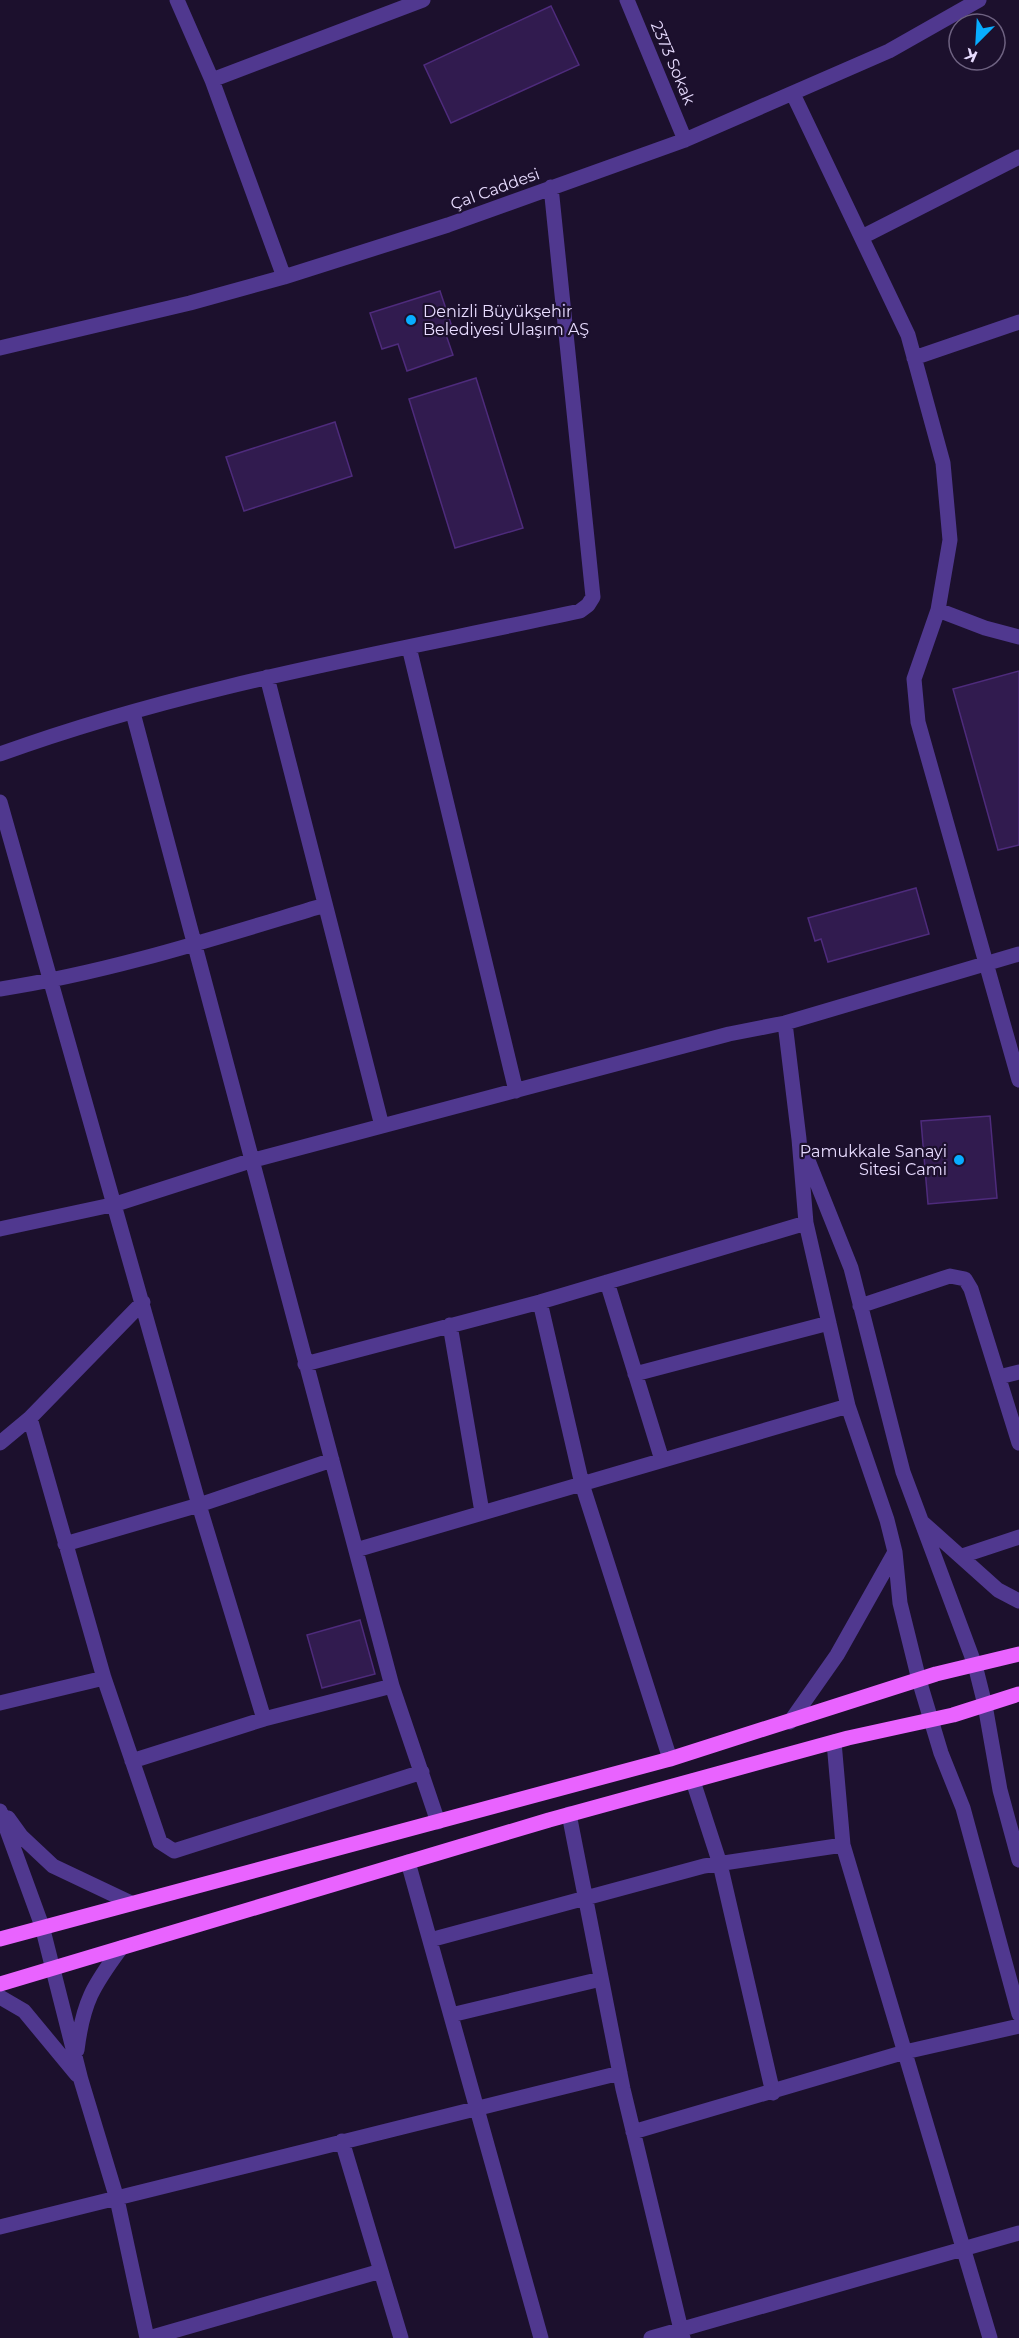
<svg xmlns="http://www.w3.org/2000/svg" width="1019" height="2338" viewBox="0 0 1019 2338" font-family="Montserrat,sans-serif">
<rect width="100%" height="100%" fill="#1c102d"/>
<!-- building -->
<path fill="#311b4f" stroke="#4e2b7c" stroke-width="1.5" d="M551,6L579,65L451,123L424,65Z
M440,291L452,327L444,329L453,355L407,371L398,344L382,349L370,313Z
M476,378L523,528L455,548L409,399Z
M335,422L352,476L244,511L226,457Z
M1019,671V845L998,850L953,689Z
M916,888L929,934L828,962L821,939L815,941L808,918Z
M990,1116L997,1198L928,1204L921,1121Z
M360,1620L375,1674L322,1688L307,1635Z"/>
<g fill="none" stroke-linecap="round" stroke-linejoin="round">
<!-- minor -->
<path stroke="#50388f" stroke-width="15" d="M177,0L212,80L284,277
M627,0L685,140
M212,80L423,0
M793,94L908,335L943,463L950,540L938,610L914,679L918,722L1019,1080
M862,237L1019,157
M0,348L190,303L284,277L448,225L685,140L889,51L979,0
M914,358L1019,322
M938,610L985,628L1019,637
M409,647L516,1091
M267,677L382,1126
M133,713L392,1686L438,1822
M0,754C187,686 386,653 580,611L588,605L593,597L551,187
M0,802L199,1505L264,1719
M0,989C111,972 218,937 325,905
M785,1023L799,1139L806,1223L848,1406L887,1520L895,1552L900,1603L919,1680L941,1753L963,1808L1019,2014
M805,1153L851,1268L903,1472L975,1665L985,1705L1000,1790L1019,1860
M0,1229L116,1204L250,1161L729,1034L785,1023L1019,954
M607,1282L662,1460
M540,1302L582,1484L670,1759
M860,1306L950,1276L965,1279L971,1289L1019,1443
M450,1325L482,1512
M305,1364L540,1302L806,1223
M635,1374L829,1323
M999,1377L1019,1372
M30,1418L104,1678L160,1842L174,1851L422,1772
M0,1443L30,1418L143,1302
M922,1522L998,1590L1019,1601
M65,1544L199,1505L332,1460
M356,1550L848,1406
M962,1556L1019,1537
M0,1703L104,1678
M790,1722L837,1655L895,1552
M834,1742L843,1845L990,2338
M132,1761L264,1719L392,1686
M693,1781L720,1864L773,2093
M0,1811L42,1926L81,2080L117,2199L147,2338
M569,1814L623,2089L683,2338
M8,1818L21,1836L53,1866L129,1902
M408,1862L541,2338
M430,1940L704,1866L843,1845
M0,1997L24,2011L77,2075
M451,2015L601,1979
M77,2050C83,2002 93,1986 121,1948
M633,2132L905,2052L1019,2026
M342,2141L401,2338
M0,2227L620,2073
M149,2338L381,2271
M651,2338L1019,2233"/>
<!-- major -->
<path stroke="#e963ff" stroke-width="15" d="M0,1939L670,1759L936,1674L1019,1654
M0,1984L549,1820L848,1738L953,1715L1019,1694"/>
</g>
<!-- markers -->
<g fill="#08adff" stroke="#1c102d" stroke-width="2">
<circle cx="411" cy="320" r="6"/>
<circle cx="959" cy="1160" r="6"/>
</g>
<g text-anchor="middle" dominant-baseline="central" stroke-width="4.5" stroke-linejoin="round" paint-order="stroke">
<!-- street labels -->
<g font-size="16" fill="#e8dcff" stroke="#1c102d">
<text transform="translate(673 63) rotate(67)">2373 Sokak</text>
<text transform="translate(495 189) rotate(-20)">Çal Caddesi</text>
</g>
<!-- poi labels -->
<g font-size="16" fill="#e8dcff" stroke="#1c102d" text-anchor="start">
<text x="423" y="311">Denizli Büyükşehir<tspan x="423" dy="18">Belediyesi Ulaşım AŞ</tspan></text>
<text x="947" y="1151" text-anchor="end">Pamukkale Sanayi<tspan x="947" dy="18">Sitesi Cami</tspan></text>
</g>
</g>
<!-- north arrow -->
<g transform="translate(977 42) rotate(204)"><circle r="28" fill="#1c102d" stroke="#6e6281" stroke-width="1.5"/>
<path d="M0-4.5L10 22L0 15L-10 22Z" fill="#08adff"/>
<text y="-9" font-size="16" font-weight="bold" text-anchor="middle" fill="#e8dcff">K</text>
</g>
</svg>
